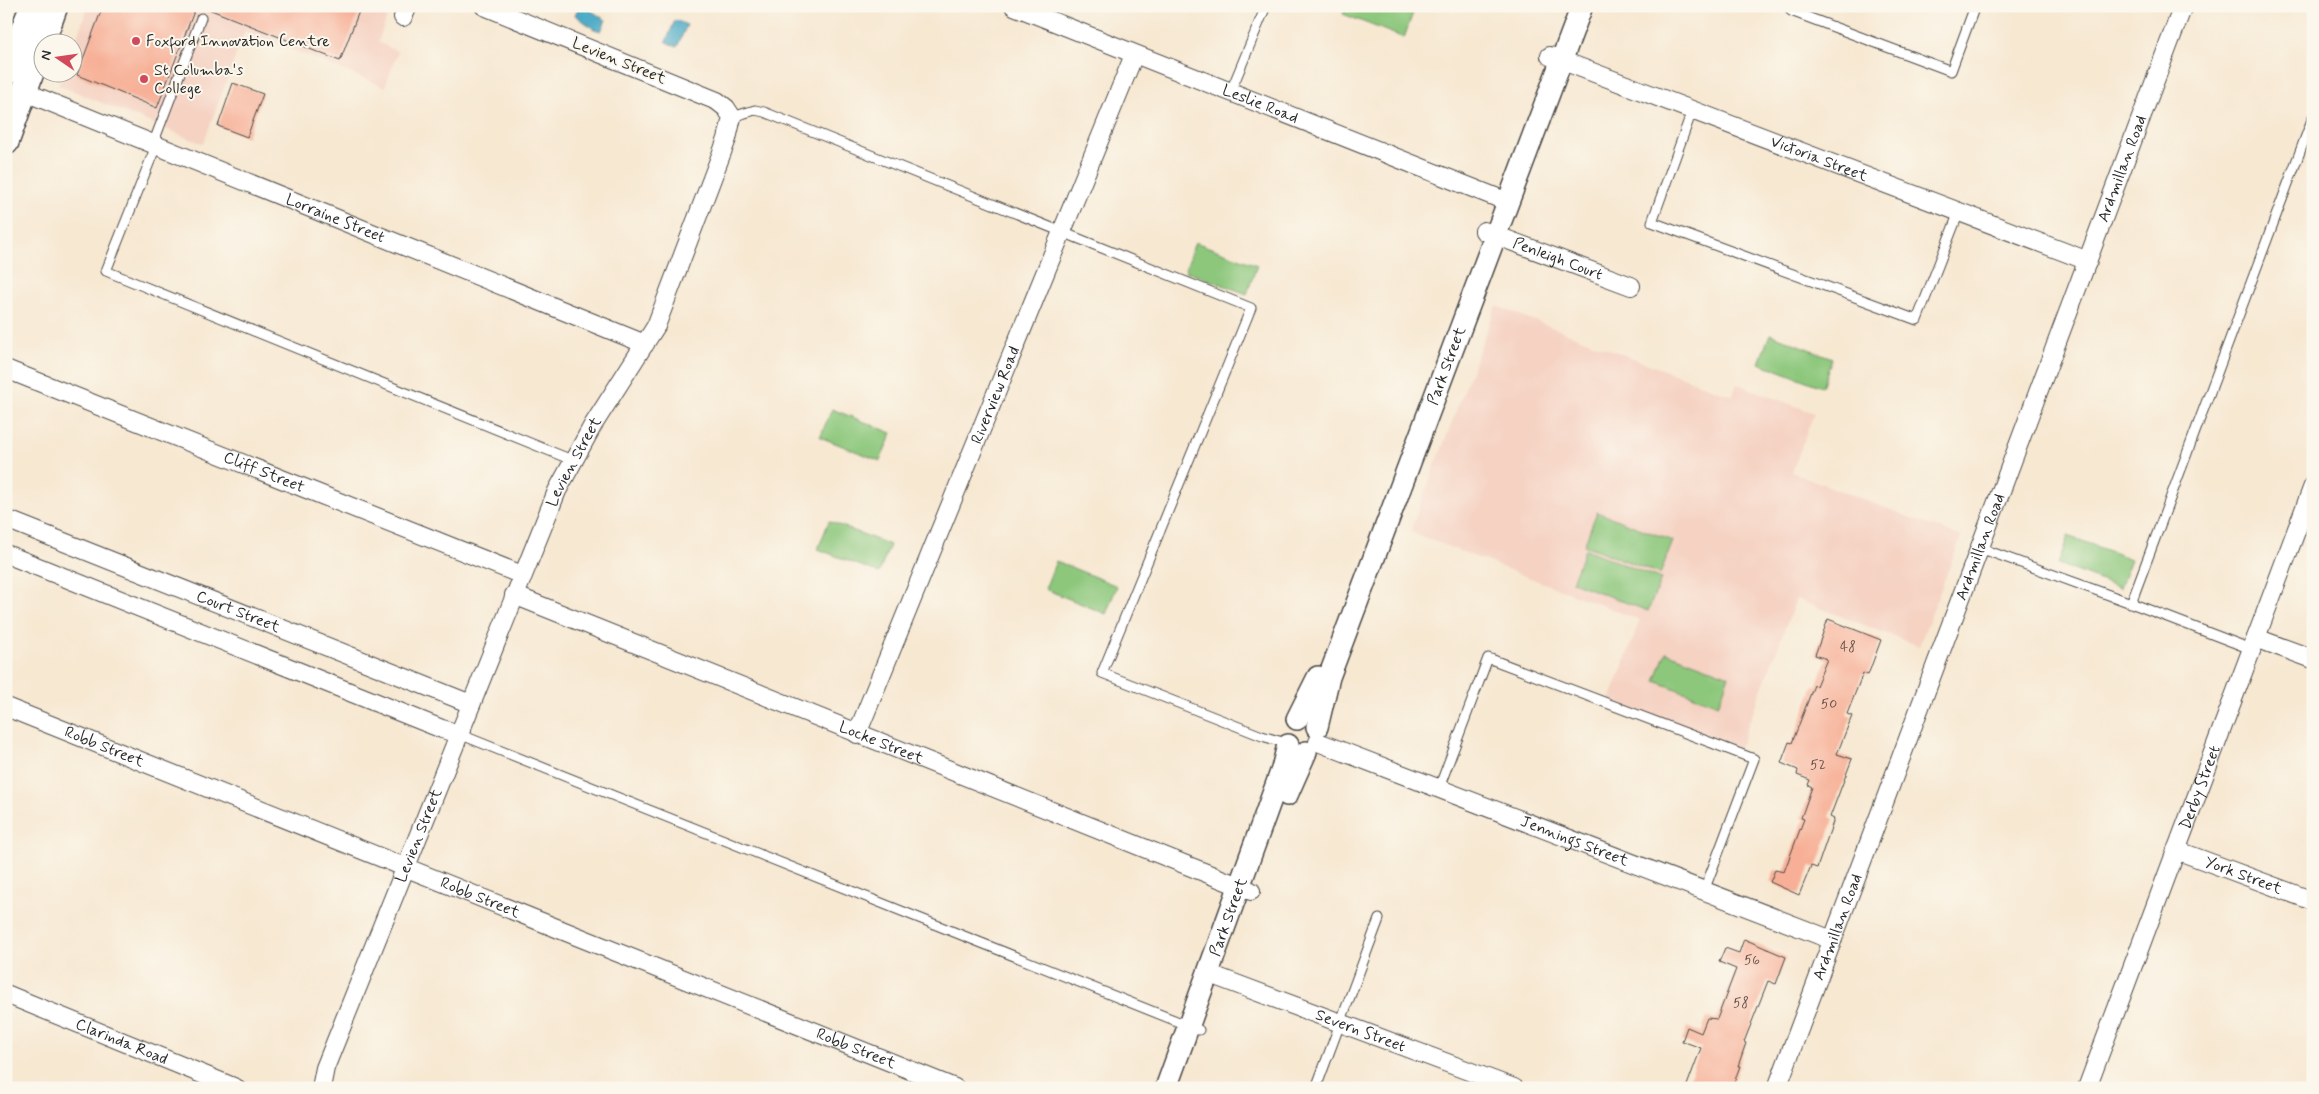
<svg xmlns="http://www.w3.org/2000/svg" width="2319" height="1094" viewBox="0 0 2319 1094" font-family="Mynerve,sans-serif">
<rect width="100%" height="100%" fill="#fbf7ec"/>
<filter id="ink" filterUnits="userSpaceOnUse"><feTurbulence type="fractalNoise" baseFrequency=".02" numOctaves="2"/><feDisplacementMap in="SourceGraphic" scale="10" xChannelSelector="R" yChannelSelector="G"/><feConvolveMatrix kernelMatrix="1 2 1 2 8 2 1 2 1" color-interpolation-filters="sRGB"/></filter>
<filter id="wash" filterUnits="userSpaceOnUse"><feTurbulence type="fractalNoise" baseFrequency=".0096" numOctaves="4" result="noise"/><feDisplacementMap in="SourceGraphic" scale="20" xChannelSelector="R" yChannelSelector="G"/><feGaussianBlur stdDeviation="1.12" result="paint"/><feColorMatrix in="noise" values="0 0 0 0 0 0 0 0 0 0 0 0 0 0 0 0 0 1.4 0 .05"/><feComposite in="paint" operator="in"/></filter>
<g filter="url(#wash)">
<rect width="100%" height="100%" fill="#f7e8d2"/>
<!-- built -->
<path fill="#f5d2c2" d="M88,6H391L378,42L398,52L385,87L245,31L203,144L58,85L63,73L72,72L73,48Z
M1496,306L1732,396L1737,384L1814,413L1792,472L1961,537L1919,646L1796,599L1739,749L1610,700L1640,620L1410,532Z"/>
<!-- green -->
<path fill="#8cc77c" stroke="#5c7954" d="M1346,6H1405L1414,10L1404,38L1343,14Z
M1195,242L1257,265L1247,294L1185,271Z
M1770,334L1832,358L1822,387L1759,363Z
M832,409L892,433L880,461L820,437Z
M1597,512L1673,541L1660,574L1584,545Z
M829,521L890,545L879,573L818,549Z
M2068,536L2131,559L2120,588L2058,564Z
M1585,549L1661,579L1648,611L1572,582Z
M1056,561L1117,586L1106,614L1045,589Z
M1666,652L1729,676L1718,705L1655,681Z"/>
<!-- water -->
<path fill="#46a8c5" stroke="#386a78" d="M579,6C587,6 598,16 606,20L601,31L594,29L575,15Z
M675,20L687,25L677,47L666,42Z"/>
<g id="blocks">
<!-- building -->
<path fill="#f7b097" d="M103,6H196L157,108L77,75Z
M201,6H361L340,61Z
M233,83L263,94L247,137L218,126Z
M1828,619L1881,640L1868,675L1863,673L1847,714L1852,716L1837,754L1852,759L1830,817L1834,819L1817,868L1811,866L1799,895L1770,882L1775,870L1784,872L1804,819L1801,818L1812,787L1808,785L1810,780L1797,775L1798,770L1781,763L1789,742L1792,743L1814,685L1816,686L1827,659L1815,655Z
M1744,939L1786,957L1776,984L1768,981L1744,1042L1746,1043L1738,1066H1740L1732,1088H1686L1701,1048L1682,1041L1687,1027L1701,1033L1707,1018L1717,1019L1736,969L1719,962L1725,948L1739,953Z"/>
</g>
</g>
<g filter="url(#ink)">
<use href="#blocks" fill-opacity="0" stroke="#4a4744" stroke-width="1"/>
<g fill="none" stroke-linecap="round" stroke-linejoin="round">
<defs>
<path id="service" d="M1793,6L1791,11L1951,71L1975,6
M1230,93L1266,6
M1692,111L1652,222L1917,320L1959,212
M732,117L755,110L764,112L1251,308L1102,673L1262,736L1286,743
M153,144L201,18
M156,146L106,271L572,460
M1980,548L2131,603L2313,117
M2131,603L2251,649
M459,734L1199,1030
M1439,788L1488,658L1754,759L1704,891
M1316,1088L1379,919"/>
<g id="minor">
<path id="s1" d="M1014,6L1508,202"/>
<path d="M403,17L408,6"/>
<path id="s2" d="M1550,56L2088,261"/>
<path id="s3" d="M25,92L645,344"/>
<path id="s4" d="M1484,231L1631,286"/>
<path id="s5" d="M6,369L522,575"/>
<path id="s6" d="M6,519L471,704"/>
<path d="M6,554L442,729L459,734"/>
<path id="s7" d="M514,595L1251,891"/>
<path d="M2256,638L2313,659"/>
<path id="s8" d="M6,707L955,1088"/>
<path id="s9" d="M857,734L1134,55"/>
<path id="s10" d="M1318,742L1832,940"/>
<path id="s11" d="M2176,850L2313,901"/>
<path id="s12" d="M1207,973L1514,1088"/>
<path id="s13" d="M6,994L236,1088"/>
<path id="s14" d="M321,1088L325,1068L557,491L593,425L656,326L727,139L732,117L726,108L717,101L484,6"/>
<path id="s15" d="M1777,1088L2183,6"/>
<path id="s16" d="M2087,1088L2313,486"/>
</g>
<g id="tertiary">
<path d="M1297,719L1318,677"/>
<path id="s17" d="M1317,727L1329,677L1582,6"/>
<path d="M1287,795L1306,752"/>
<path id="s18" d="M1166,1088L1282,769L1288,745"/>
</g>
<path id="secondary" d="M6,72L33,6
M6,142L55,6"/>
</defs>
<!-- service casing -->
<use href="#service" stroke="#4a4744" stroke-width="11"/>
<!-- minor casing -->
<use href="#minor" stroke="#4a4744" stroke-width="20"/>
<!-- tertiary casing -->
<use href="#tertiary" stroke="#4a4744" stroke-width="24"/>
<!-- secondary casing -->
<use href="#secondary" stroke="#4a4744" stroke-width="28"/>
<!-- service -->
<use href="#service" stroke="#fff" stroke-width="9"/>
<!-- minor -->
<use href="#minor" stroke="#fff" stroke-width="18"/>
<!-- tertiary -->
<use href="#tertiary" stroke="#fff" stroke-width="21"/>
<!-- secondary -->
<use href="#secondary" stroke="#fff" stroke-width="25"/>
</g>
</g>
<!-- markers -->
<g fill="#d1495b" stroke="#fbf7ec" stroke-width="2">
<circle cx="136" cy="41" r="5"/>
<circle cx="144" cy="79" r="5"/>
</g>
<g text-anchor="middle" dominant-baseline="central" stroke-width="4" stroke-linejoin="round" paint-order="stroke">
<!-- number labels -->
<g font-size="14" fill="#5e4c46">
<text x="1848" y="647">48</text>
<text x="1829" y="704">50</text>
<text x="1818" y="765">52</text>
<text x="1752" y="960">56</text>
<text x="1741" y="1003">58</text>
</g>
<!-- poi labels -->
<g font-size="16" fill="#2b2b2b" stroke="#fbf7ec" text-anchor="start">
<text x="146" y="41">Foxford Innovation Centre</text>
<text x="154" y="70">St Columba's<tspan x="154" dy="18">College</tspan></text>
</g>
<!-- street labels -->
<g font-size="16" fill="#2b2b2b" stroke="#fbf7ec">
<text transform="translate(619 61) rotate(22)">Levien Street</text>
<text stroke="none"><textPath href="#s1" startOffset="265">Leslie Road</textPath></text>
<text stroke="none"><textPath href="#s2" startOffset="288">Victoria Street</textPath></text>
<text stroke="none"><textPath href="#s15" startOffset="982">Ardmillan Road</textPath></text>
<text stroke="none"><textPath href="#s3" startOffset="335">Lorraine Street</textPath></text>
<text stroke="none"><textPath href="#s4" startOffset="79">Penleigh Court</textPath></text>
<text stroke="none"><textPath href="#s17" startOffset="384">Park Street</textPath></text>
<text stroke="none"><textPath href="#s9" startOffset="366">Riverview Road</textPath></text>
<text stroke="none"><textPath href="#s14" startOffset="676">Levien Street</textPath></text>
<text stroke="none"><textPath href="#s5" startOffset="278">Cliff Street</textPath></text>
<text stroke="none"><textPath href="#s15" startOffset="578">Ardmillan Road</textPath></text>
<text stroke="none"><textPath href="#s6" startOffset="250">Court Street</textPath></text>
<text stroke="none"><textPath href="#s7" startOffset="396">Locke Street</textPath></text>
<text stroke="none"><textPath href="#s8" startOffset="106">Robb Street</textPath></text>
<text stroke="none"><textPath href="#s16" startOffset="321">Derby Street</textPath></text>
<text stroke="none"><textPath href="#s14" startOffset="271">Levien Street</textPath></text>
<text stroke="none"><textPath href="#s10" startOffset="275">Jennings Street</textPath></text>
<text stroke="none"><textPath href="#s11" startOffset="72">York Street</textPath></text>
<text stroke="none"><textPath href="#s8" startOffset="511">Robb Street</textPath></text>
<text stroke="none"><textPath href="#s18" startOffset="182">Park Street</textPath></text>
<text stroke="none"><textPath href="#s15" startOffset="172">Ardmillan Road</textPath></text>
<text stroke="none"><textPath href="#s12" startOffset="164">Severn Street</textPath></text>
<text stroke="none"><textPath href="#s13" startOffset="125">Clarinda Road</textPath></text>
<text stroke="none"><textPath href="#s8" startOffset="916">Robb Street</textPath></text>
</g>
</g>
<!-- margin -->
<rect width="2319" height="1094" fill="none" stroke="#fbf7ec" stroke-width="25"/>
<!-- north arrow -->
<g transform="translate(58 58) rotate(283)"><circle r="24" fill="#fbf7ec" stroke="#a8a59f"/>
<path d="M0-4L9 19L0 12L-9 19Z" fill="#d1495b"/>
<text y="-8" font-size="14" font-weight="bold" text-anchor="middle" fill="#2b2b2b">N</text>
</g>
</svg>
